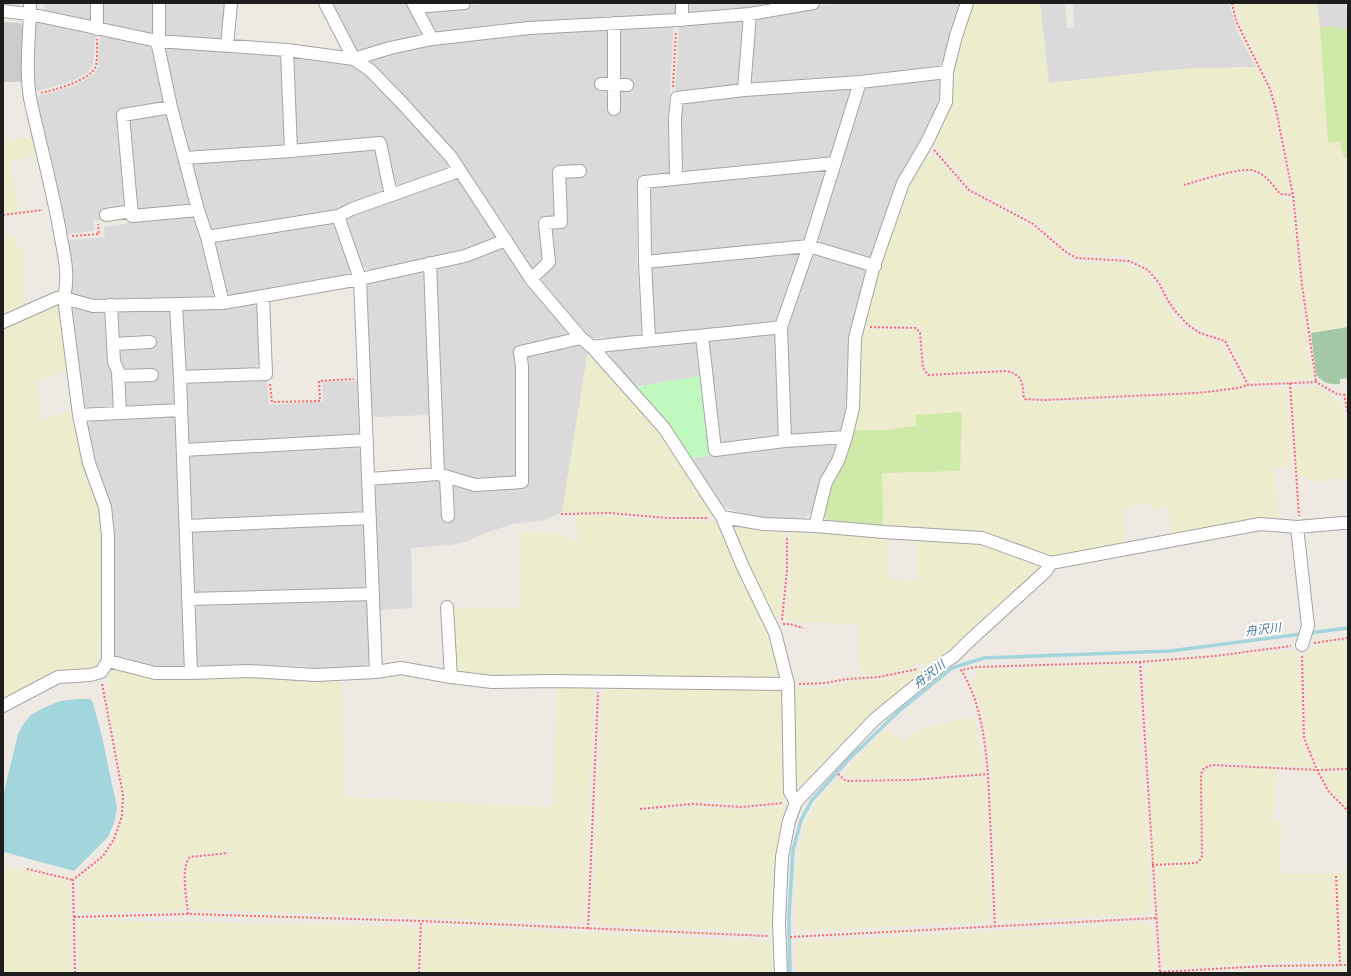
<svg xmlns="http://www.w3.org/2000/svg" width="1351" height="976" viewBox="0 0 1351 976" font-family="Ubuntu,'Noto Sans JP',sans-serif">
<rect width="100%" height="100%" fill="#eee9e3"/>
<!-- residential -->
<path fill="#dbdada" d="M44,3H92V21L45,14Z
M101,3H154V33L150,35L102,25Z
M163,3H226L223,41L162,34Z
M329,3H408L424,32L422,37L359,53L355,51Z
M499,3H677V12L671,18L439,34L433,33L423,15L425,9Z
M686,3H780L750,8L690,15L686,12Z
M860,3H961L953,23L946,48L944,64L940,67L755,85L750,80L754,21L757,17L833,4Z
M1040,3H1065L1067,28L1074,27L1073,3H1229L1237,31L1256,67L1181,69L1049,83Z
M1314,3H1345L1348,18V30L1336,27H1320L1317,6Z
M738,17L744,24L739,82L735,87L678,93L675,90L679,26Z
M39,22L96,35L93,65L88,72L73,81L35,92L34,27L36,24Z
M674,24L668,120L671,141L670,168L666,175L637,177V259L642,331L636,337L608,340L606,337L590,339L581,328L576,326L542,285V279L551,268L555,267L551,230L555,228L565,226L563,174L555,169L557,217L538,218L542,259L535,269L530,270L456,158L369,61L370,58L392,51L467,38L604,28L608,33L618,88L621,80L619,77V32L624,26Z
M100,36L147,44L152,50L164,100L160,105L117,110L126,207L105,219L93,221L94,231L65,234L35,97L74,86L94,74L98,68Z
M170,46L276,54L282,59L286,140L281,147L193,153L187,150L164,53Z
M297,56L353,65L375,81L449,161L447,170L400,186L394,182L385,137L302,145L296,140L292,61Z
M938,78L942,84L936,111L896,183L874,255L867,259L821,243L817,236L863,89L869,85Z
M846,87L851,92L832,153L826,159L687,172L681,167L682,108L686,103Z
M163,115L169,119L190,201L186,207L141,211L136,207L128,123L132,118Z
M373,148L377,153L383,187L381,193L323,214L214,229L208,227L193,167L197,162Z
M820,169L825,175L806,237L799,241L655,255L648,249L647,191L652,186Z
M457,177L462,179L498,234L496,240L467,250L370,270L363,266L346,221L348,215Z
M189,216L195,221L215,292L210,297L95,300L73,295L70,290L66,240L105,237L104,227L129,223V221Z
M329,223L336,225L351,267L348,274L231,295L225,289L213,246L217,240Z
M503,248L508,249L574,334L515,350L519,365L518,476L515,479L478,481L474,478L450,474L446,472L443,466L435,273L439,266L467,262Z
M794,252L799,258L781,317L775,323L658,335L651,330L649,270L653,266Z
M818,254L864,268L868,275L848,388L843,427L838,432L795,436L789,430L788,328L810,257Z
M420,271L424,275L430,415L371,417L367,287L370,281Z
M252,303L258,307L260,363L255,368L190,371L184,367L183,312L186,309Z
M76,305L108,311L115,371L116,407L89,409L84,405L70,311Z
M166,309L171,314L175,400L170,405L123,407L122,372L118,362L115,310Z
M773,334L778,339L779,432L775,437L724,443L718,438L708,344L714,339Z
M580,342L588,351L562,512L545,520L512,524L482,534L466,542L449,545L411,548L412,608L379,610L373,488L378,483L443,480L450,483L526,485V355Z
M693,342L698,345L701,376L633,387L608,359L610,350Z
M267,379L269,405L323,401L322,382L359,381L361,431L356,437L194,445L187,441L184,387L190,381Z
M172,417L176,421L185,662L180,668L151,667L125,657L118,659L114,653L113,529L109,502L92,453L86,427L93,419Z
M832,443L836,448L818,490L814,511L803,519L759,518L726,508L715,498L688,458Z
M357,448L362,452L364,508L359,513L195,521L190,515L188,459L192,455Z
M360,524L365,528L367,583L361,589L198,595L193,591L190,534L195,530Z
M361,600L367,603L369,661L365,666L329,670L302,666L255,665L202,667L197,661L194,611L199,605Z"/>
<!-- religious -->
<path fill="#cbcbcb" d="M3,22L20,23L24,28L23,82H3Z"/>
<!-- farmland -->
<path fill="#ededce" d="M971,3H1040L1049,83L1181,69L1256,67L1268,90L1289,192L1285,193L1279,190L1265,174L1258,170L1242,168L1200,177L1182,184L1184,188L1196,184L1240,173L1258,175L1264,179L1281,197L1289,201L1291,205L1300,288L1312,376L1309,379L1260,382L1249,381L1231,343L1220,335L1204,330L1185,318L1175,305L1165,287L1156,273L1144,264L1126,256L1080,254L1074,253L1041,226L1027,216L974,188L968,182L936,145L935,136L944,120L952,97L954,68L962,32Z
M1236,3H1314L1317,6L1320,27L1328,143L1340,141L1344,158L1348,157V327L1311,333L1303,281L1297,201L1275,95L1273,88L1239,21Z
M36,137L40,155L10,161L19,212L3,214V141Z
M936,156L959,186L968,193L1017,218L1037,232L1071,260L1078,263H1121L1141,271L1155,284L1166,307L1179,325L1187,331L1224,346L1242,386L1202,390L1096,396L1027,397L1025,380L1019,372L1009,368L928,373L926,368L923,334L917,325L875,326L864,324L886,250L907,188L926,157Z
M3,226L6,236H15L17,248H23L26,267L24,297L29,304L3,316Z
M55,303L58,306L67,371L36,381L43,420L73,410L98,502L101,529L103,635L99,638V664L93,670L3,703V326Z
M862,328L872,330H915L918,336L921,370L925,377L1006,374L1016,377L1020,382L1021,401L1064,403L1155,398L1250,389H1286L1292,466L1274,469L1278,519L1259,520L1173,535L1168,505L1153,510L1148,503L1124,507L1125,544L1055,557L1041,555L1005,538L984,533L883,527L881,473L960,471L916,415L917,426L897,428L888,430H853L857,410Z
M588,351L663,432L714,516L662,515L610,512H562Z
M1318,386L1339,402L1342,407L1348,428V476L1313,482L1298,474L1292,388Z
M577,516H606L658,520L716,521L764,620L772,640L781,676L779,679L588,674L492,677L456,671L454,608L519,607L518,532H552L578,542Z
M741,525L759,531L785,530L784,571L780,618L773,615L733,534Z
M790,531L889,537V578L917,581V540L975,542L1003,550L1036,565L1042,566L1043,567L944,660L915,665L903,670L888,673L861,675L859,659V624L799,622L785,620L790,572Z
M1348,641V767L1320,769L1308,742L1306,729L1304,654L1308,648Z
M1297,650L1299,656L1301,739L1313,767L1211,762L1202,767L1199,774L1200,856L1194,861L1155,864L1145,670L1152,664Z
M1133,665L1137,670L1151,911L1144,914L1001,921L998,913L990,755L984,714L976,691L971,682L978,670Z
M930,668L803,788L796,785L794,691L799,687L816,688L845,683L890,679Z
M125,670L148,679L246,676L267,678H288L317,684L340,680V683H342L344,797L553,807L557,686L589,685L594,691L584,916L578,923L190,909L187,868L189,859L230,855V850L186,855L181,864L184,911L82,913L78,910L79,886L80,879L108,856L121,832L127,810L126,792L108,698V682L110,671Z
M607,686L780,690L782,692L784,801L741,804L718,801H690L638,808L639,813L691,806L742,810L787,806L777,855L773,927L769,932L600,925L592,916L603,688Z
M974,717L984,772L913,777L852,778L843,774L865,748L886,730L903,741L922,728Z
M1213,767L1276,770L1274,820L1282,823L1280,874L1344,873L1348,862V962H1343L1339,876L1335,875L1338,961L1269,962L1168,969L1163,964L1157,867L1199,864L1203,860L1204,855L1203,774L1206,769Z
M1348,772V808L1332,791L1322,774Z
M984,777L991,914L987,922L796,931L795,880L798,857L803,832L813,808L823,794L839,779L847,783L921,782Z
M3,867L26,871L66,882L68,887L71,973H3Z
M84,920L411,926L418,931L416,973H79L78,925Z
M1146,923L1153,929L1156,973H796L795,942Z
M429,925L773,942L778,952V973H422L423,931Z
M1265,969H1348V973H1218Z"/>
<!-- grass -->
<path fill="#cee9a8" d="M1320,27H1336L1348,30V157L1344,158L1340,141L1328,143Z
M962,412L960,471L882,473L883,527L828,523L824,515L831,486L853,430H888L897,428L917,426L915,415Z"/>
<!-- cemetery -->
<path fill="#a4c7a6" d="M1348,327V378L1340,379V384C1330,385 1322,383 1316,374L1311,333Z"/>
<!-- park -->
<path fill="#c0f9bf" d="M701,376L710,455L688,458L633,387Z"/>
<!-- water -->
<path fill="#a3d5dc" d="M78,699H90L93,703L102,737L117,808L114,823L108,837L74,871L4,852L3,847V796L18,734L24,723L31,715L45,707L61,701Z"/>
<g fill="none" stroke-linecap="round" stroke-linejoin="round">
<!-- stream -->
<path stroke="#a3d5dc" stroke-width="3.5" d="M790,973L789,916L793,850L801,820L812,800L849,759L898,712L952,668L984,658L1170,651L1348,628"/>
<defs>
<path id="minor" d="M97,3V29
M159,3V41
M325,3L354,59
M413,3L432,39
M416,7L464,3
M3,11L30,14L157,41L287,50L354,59L370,70L403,104L451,157L531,279L581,338L592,347L664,428L722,517L743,567L775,633L788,684L790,792L796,802
M682,20V3
M157,41L171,107L198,210L207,237L223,303
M227,46L231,3
M287,50L291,151
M354,59L390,48L432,39L529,28L677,20L750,14L813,3
M601,84L627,85
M744,90L750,14
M171,107L123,115L132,216L198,210
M614,109V23
M185,158L291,151L380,143L391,195
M676,179L675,118L677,98L744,90L860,82L947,72
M106,215L132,211
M338,216L360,279L376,672
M207,237L338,216L352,209L459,171
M645,262L809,246L875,266
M531,279L549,262L545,223L561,222L559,172L580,171
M176,304L180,377L191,673
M111,305L114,362L118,371L120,413
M3,322L57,298H64L93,306L223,303L360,279L465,256L506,240
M702,336L715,450L785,441L846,437
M649,340L645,262L644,182L835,163
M113,344L150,342
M592,347C655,339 718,335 781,327
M118,376L152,375
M180,377L266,374L263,297
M79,415L181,410
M785,441L781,327L809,246L860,82
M183,450L367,440
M438,474L475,485L522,482V366L520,352L581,338
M446,477L448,516
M369,479L438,474L430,263
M722,517L764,524L815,526L884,532L982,538L1051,563L1260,524L1297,527L1342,523H1348
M186,526L370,518
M815,526L826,482L838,461L846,437L853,408L855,338L873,269L903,183L927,142L946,102L947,72L956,36L967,3
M1297,527L1308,626L1302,645
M188,599L373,594
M447,607L451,677
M108,661L155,673H191L249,671L316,675L376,672L401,668L451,677L492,682L550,681L788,684
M3,706L58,677L90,675L101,672L108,661V536L105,507L89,463L79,415L64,298C69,275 65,260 61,238C53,190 40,145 30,98C25,68 30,33 30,3
M781,973L779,921L782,857L789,821L796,802L874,720L945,662L954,656L968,642L1046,571L1051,563"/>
</defs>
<!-- minor casing -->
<use href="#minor" stroke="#a4a4a4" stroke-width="14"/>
<!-- path -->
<path stroke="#f96a69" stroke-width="2" stroke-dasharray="2 2" stroke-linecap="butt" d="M1232,3L1236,21L1270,89L1276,110L1293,195L1302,285L1316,381
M673,87L676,31
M41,93C54,90 88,81 95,68C98,62 97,46 97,39
M934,150L969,190L1033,224L1067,253L1077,258L1129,261L1148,270L1159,283L1168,301L1176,312L1188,325L1200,333L1225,341L1248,385L1316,382L1337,394L1348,395
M1184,185C1198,181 1243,166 1255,171C1266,175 1273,185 1280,194L1293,195
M3,215L43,210
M72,236L99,234L98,224
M870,327L916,328L920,333L923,368L928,375L1006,371C1024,375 1022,383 1024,399L1044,400L1197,393L1239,388L1247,385
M1290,383L1299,516
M270,384L272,402L320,401L319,381L354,379
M1344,394L1348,414
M561,514L609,513L668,518H709
M782,620L787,570V537
M783,624H790L803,628
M1314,643L1348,638
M1302,656L1304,738L1317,770L1329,792L1348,811
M1140,662L1160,973
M799,684L826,683L847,679L879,677L918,669
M838,774L846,781L912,780L988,774
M640,809L692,804L742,807L783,803
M1152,865L1196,863L1200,860L1202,856L1201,774L1204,768L1213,765L1317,770L1348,769
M27,869L73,880
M1336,876L1340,965
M188,914C187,899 180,868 190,857L228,853
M74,917L188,914L421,921L768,936
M995,927L988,774C985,739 980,700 961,670L976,667L1140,662L1215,656L1291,646
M588,929L598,692
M790,937L1156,918
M1160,972L1265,966L1348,965
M75,973L73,880L103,856L114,839L122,816L123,795L102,683
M419,973L421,921"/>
<!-- minor -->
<use href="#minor" stroke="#fff" stroke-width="12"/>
</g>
<g text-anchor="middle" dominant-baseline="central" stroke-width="4" stroke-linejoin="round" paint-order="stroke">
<!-- water labels -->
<g font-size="12" font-style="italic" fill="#44789c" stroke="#fff">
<text transform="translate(1263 629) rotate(-7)">舟沢川</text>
<text transform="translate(929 674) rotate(-38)">舟沢川</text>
</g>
</g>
<!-- border -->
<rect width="1351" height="976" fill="none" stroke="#1d1d1d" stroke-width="8"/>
</svg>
